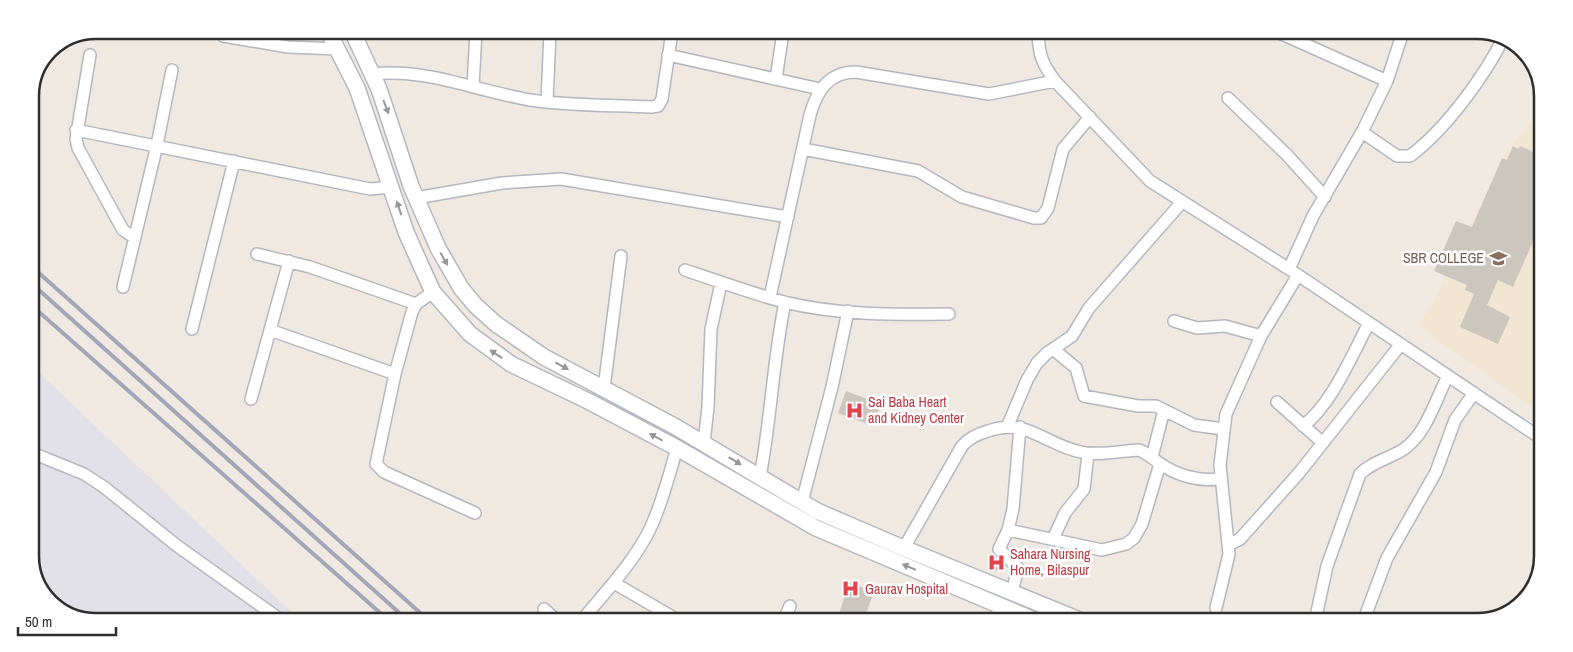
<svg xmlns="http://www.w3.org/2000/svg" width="1573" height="652" viewBox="0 0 1573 652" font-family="'Archivo Narrow',sans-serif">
<rect width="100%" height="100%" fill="#efe9e1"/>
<!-- industrial -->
<path fill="#e3e1e8" d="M30,364L298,618L71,617L44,596L30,560Z"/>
<!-- education -->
<path fill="#f0e6d1" d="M1543,107L1540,413L1418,326L1434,301L1505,155Z"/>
<!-- building -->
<path fill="#cbc7bf" d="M1513,146L1518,149L1520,146L1542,156V221L1513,287L1498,280L1487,305L1510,317L1498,344L1460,327L1474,294L1465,290L1467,285L1434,271L1456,221L1472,227L1502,158L1507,160Z
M846,391L881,404L873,426L838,413Z
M993,555L1001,562L996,572L987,567Z
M849,583L874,591L864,620H837Z"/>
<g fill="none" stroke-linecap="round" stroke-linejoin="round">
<defs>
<path id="minor" d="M1038,33C1039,56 1042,63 1055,81L1150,181L1289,269L1539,437
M1282,34L1387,81
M223,36L288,47L339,49
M90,55L76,139L78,148L123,230L135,238
M668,55L820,89
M372,74C427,68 477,91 530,100C570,106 611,105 652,107L658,106L662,99L672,32
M776,79L783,32
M473,87L476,31
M1228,98L1287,155L1325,197
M547,102L550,32
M76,130L370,189L392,187
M1362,132L1397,156H1410C1446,129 1484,77 1504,37
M803,149L918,171L962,197L1034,218H1041L1048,208L1063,149L1090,117
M416,198L502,183L561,179L788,217
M257,254L310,267L416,304
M1289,269L1313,216L1362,132L1387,81L1402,35
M685,270C717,281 751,293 784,302C837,315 895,315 949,314
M123,287L157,145L172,70
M433,292L416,304L412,312L395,374L376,464L384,472L475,513
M770,297L810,115C817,90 829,72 856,72L989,94L1055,81
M1174,321L1197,328L1225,326L1261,336
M192,329L234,161
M270,330L395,374
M1053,349L1076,368L1084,396L1138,406H1156L1194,425L1223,429
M604,388L621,256
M251,399L289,261
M1277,402L1323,443
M1008,425L1027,380L1037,363L1047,353L1072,336L1089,308L1182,202
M1303,426C1332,404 1352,355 1369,323
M704,443L708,407L711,329L721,283
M30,452L84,474L104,487L176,545L278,618
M1152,457L1164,410
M760,477C771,419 773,360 785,302
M802,502L832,387L848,311
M1008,530L1102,550L1126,544L1134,538L1142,524L1160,464
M1053,539L1065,513L1084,489L1088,454
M1228,545L1240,539L1299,473L1401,344
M904,548L962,446C969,438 977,434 988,431C1027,417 1045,445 1081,452C1099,456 1120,451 1139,450C1147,453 1152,458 1159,463C1176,475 1201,483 1221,478
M614,583L676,619
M1012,592L1018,568L999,549L1008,530L1013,509L1020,427
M1216,608L1229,554L1220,465L1226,414L1261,336L1298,275
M544,609L555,619
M583,619C606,591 634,562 650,529C662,504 669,475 677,448
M784,620L790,606
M995,620L1001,606
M1315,621L1327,566L1360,474C1373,461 1389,459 1404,449C1427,433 1435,400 1448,376
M1363,622L1387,558L1436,472L1455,420L1474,393"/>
<path id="secondary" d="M328,31L357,88L406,232L422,268L433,292L470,334L511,364L588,401L677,448L816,528L1034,620
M352,31L379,89L411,186L438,248L461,288L475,305L496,324L544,357L676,427L817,511L896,545L1082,621"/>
</defs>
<!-- minor casing -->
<use href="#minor" stroke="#b4b7c1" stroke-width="14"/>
<!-- secondary casing -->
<use href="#secondary" stroke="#b4b7c1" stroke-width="18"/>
<!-- minor -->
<use href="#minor" stroke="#fff" stroke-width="11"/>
<!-- secondary -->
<use href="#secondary" stroke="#fff" stroke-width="15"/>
<!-- rail -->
<path stroke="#a3a6b8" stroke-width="4" d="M30,265L426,618
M30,282L405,618
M30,304L386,618"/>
</g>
<!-- one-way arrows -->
<defs><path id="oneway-solid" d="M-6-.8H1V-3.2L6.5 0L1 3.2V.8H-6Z" transform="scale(1.25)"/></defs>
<g fill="#969696">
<use href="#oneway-solid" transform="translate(386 107) rotate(69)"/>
<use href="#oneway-solid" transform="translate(399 208) rotate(-108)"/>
<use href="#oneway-solid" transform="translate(444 259) rotate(61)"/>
<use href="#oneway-solid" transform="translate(496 354) rotate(-146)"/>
<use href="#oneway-solid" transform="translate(562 366) rotate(29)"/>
<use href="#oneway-solid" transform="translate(656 437) rotate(-152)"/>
<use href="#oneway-solid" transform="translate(735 461) rotate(31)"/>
<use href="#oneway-solid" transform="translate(909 567) rotate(-157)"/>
</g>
<!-- icons -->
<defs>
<symbol id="university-bare" viewBox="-9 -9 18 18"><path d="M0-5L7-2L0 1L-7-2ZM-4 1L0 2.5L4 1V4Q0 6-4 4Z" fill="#8d6e63" stroke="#fff" stroke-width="2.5" paint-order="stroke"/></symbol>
<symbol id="hospital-bare" viewBox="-9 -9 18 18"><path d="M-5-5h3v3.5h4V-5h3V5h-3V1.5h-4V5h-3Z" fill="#e0444e" stroke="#fff" stroke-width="2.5" paint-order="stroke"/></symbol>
</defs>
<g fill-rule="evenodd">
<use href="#university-bare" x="1486" y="246" width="25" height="25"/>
<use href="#hospital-bare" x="842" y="398" width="25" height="25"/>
<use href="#hospital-bare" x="984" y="550" width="25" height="25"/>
<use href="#hospital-bare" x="838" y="576" width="25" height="25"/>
</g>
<g text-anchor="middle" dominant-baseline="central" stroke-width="5" stroke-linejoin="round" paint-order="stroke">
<!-- education labels -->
<g font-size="14" fill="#785e54" stroke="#fff" text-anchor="end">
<text x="1484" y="258">SBR COLLEGE</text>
</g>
<!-- health labels -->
<g font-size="14" fill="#be3a42" stroke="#fff" text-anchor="start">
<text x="868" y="402">Sai Baba Heart<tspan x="868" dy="16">and Kidney Center</tspan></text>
<text x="1010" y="554">Sahara Nursing<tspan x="1010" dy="16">Home, Bilaspur</tspan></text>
<text x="865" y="589">Gaurav Hospital</text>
</g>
</g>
<!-- crop -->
<path d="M0 0H1573V652H0ZM96 39H1477A57 57 0 0 1 1534 96V556A57 57 0 0 1 1477 613H96A57 57 0 0 1 39 556V96A57 57 0 0 1 96 39Z" fill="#fff" fill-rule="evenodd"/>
<path fill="none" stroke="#2e2e2e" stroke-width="2.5" d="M96 39H1477A57 57 0 0 1 1534 96V556A57 57 0 0 1 1477 613H96A57 57 0 0 1 39 556V96A57 57 0 0 1 96 39Z"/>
<!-- scale -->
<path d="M18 627v8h98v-8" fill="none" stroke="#2e2e2e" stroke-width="2.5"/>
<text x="25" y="627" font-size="15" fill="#2e2e2e" stroke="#ffffff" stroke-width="4" paint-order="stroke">50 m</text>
</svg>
